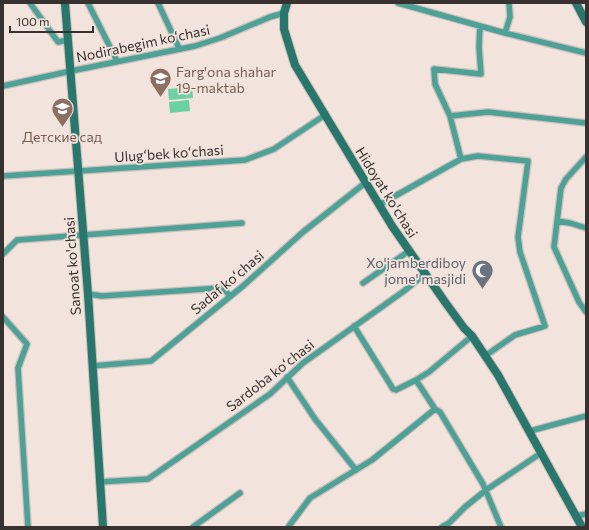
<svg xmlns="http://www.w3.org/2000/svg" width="589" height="530" viewBox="0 0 589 530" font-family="Commissioner,sans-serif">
<rect width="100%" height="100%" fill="#f2e4dd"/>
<!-- green -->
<path fill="#6bd0a3" d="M192,87L193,98L169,100L168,89Z
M189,100L190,111L170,113L169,102Z"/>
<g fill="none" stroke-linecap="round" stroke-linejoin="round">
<defs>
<path id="street" d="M30,3L58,42L68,40
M88,3L117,61
M158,3L179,48
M398,3L505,33L586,53
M505,33L510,17L509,3
M3,86L71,71L195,46L220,38L270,17L284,13
M450,116L488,112L586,123
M586,157L566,179L561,188L554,247L579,302L586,312
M461,159L450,116L435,84L434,69L481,74L479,47L480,26
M3,176L245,160L274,149L325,115
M379,205L461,159L478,156L528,161L518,237L520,252L545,326L515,335L485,356
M557,221L570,223L586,228
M3,254L17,240L242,223
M363,283L409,251
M88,294L102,296L220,288L224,289L230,296
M3,317L27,344L18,368L28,527
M354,326L393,389L396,390L416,380
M92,366L151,361L243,286L303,232L365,183
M287,377L315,419L356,470
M435,409L440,412L483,484L501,527
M530,431L586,416
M99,482L148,479L270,394L303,363L404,291L426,273
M576,516L586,514
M289,526L310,498L372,460L435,409L416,380L429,372L472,336
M193,527L240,493
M442,527L449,523L465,507L486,490L541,453"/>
<path id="secondary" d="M65,3L88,294L103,527
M287,3L284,13V29L295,65L392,226L445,302L464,328L472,336L498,375L582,527
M576,3L586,22"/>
</defs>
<!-- street casing -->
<use href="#street" stroke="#cdc0ba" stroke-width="8"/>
<!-- secondary casing -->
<use href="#secondary" stroke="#cdc0ba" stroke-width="10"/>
<!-- street -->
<use href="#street" stroke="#4ea197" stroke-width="5.5"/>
<!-- secondary -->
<use href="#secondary" stroke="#29766d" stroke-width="8"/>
</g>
<!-- icons -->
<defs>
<symbol id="school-pin" viewBox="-11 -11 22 30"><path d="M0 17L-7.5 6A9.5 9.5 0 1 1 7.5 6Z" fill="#8d6e63" stroke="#f2e4dd"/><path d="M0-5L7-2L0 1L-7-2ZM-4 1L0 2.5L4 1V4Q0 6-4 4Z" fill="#fff"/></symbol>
<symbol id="mosque-pin" viewBox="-11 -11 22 30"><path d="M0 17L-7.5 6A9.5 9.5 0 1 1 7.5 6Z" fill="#6b7280" stroke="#f2e4dd"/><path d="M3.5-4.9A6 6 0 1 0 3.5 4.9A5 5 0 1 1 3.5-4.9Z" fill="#fff"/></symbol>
</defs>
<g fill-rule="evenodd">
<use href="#school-pin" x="148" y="66" width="25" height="34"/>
<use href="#school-pin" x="50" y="96" width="25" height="34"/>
<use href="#mosque-pin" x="470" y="258" width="25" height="34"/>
</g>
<g text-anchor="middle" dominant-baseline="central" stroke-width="3.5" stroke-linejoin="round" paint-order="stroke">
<!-- street labels -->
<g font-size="14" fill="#37322f" stroke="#f2e4dd">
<text transform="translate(143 43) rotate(-12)">Nodirabegim koʻchasi</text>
<text transform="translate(169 153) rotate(-4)">Ulugʻbek koʻchasi</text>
<text transform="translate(387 192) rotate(58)">Hidoyat ko'chasi</text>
<text transform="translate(72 266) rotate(-94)">Sanoat ko'chasi</text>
<text transform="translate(227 282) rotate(-40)">Sadaf koʻchasi</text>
<text transform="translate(270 375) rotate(-38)">Sardoba koʻchasi</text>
</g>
<!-- education labels -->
<g font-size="14" fill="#785e54" stroke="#f2e4dd" text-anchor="start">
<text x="176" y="71">Farg'ona shahar<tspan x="176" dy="16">19-maktab</tspan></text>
<text x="62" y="136" text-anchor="middle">Детские сад</text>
</g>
<!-- worship labels -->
<g font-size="14" fill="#5b616d" stroke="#f2e4dd" text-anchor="end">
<text x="466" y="262">Xo'jamberdiboy<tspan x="466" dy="16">jome' masjidi</tspan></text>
</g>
</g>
<!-- border -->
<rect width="589" height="530" fill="none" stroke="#37322f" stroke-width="8"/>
<!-- scale -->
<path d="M10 26v6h83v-6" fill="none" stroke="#37322f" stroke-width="2"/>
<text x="16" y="26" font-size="12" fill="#37322f" stroke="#f2e4dd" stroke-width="3" paint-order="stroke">100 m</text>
</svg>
